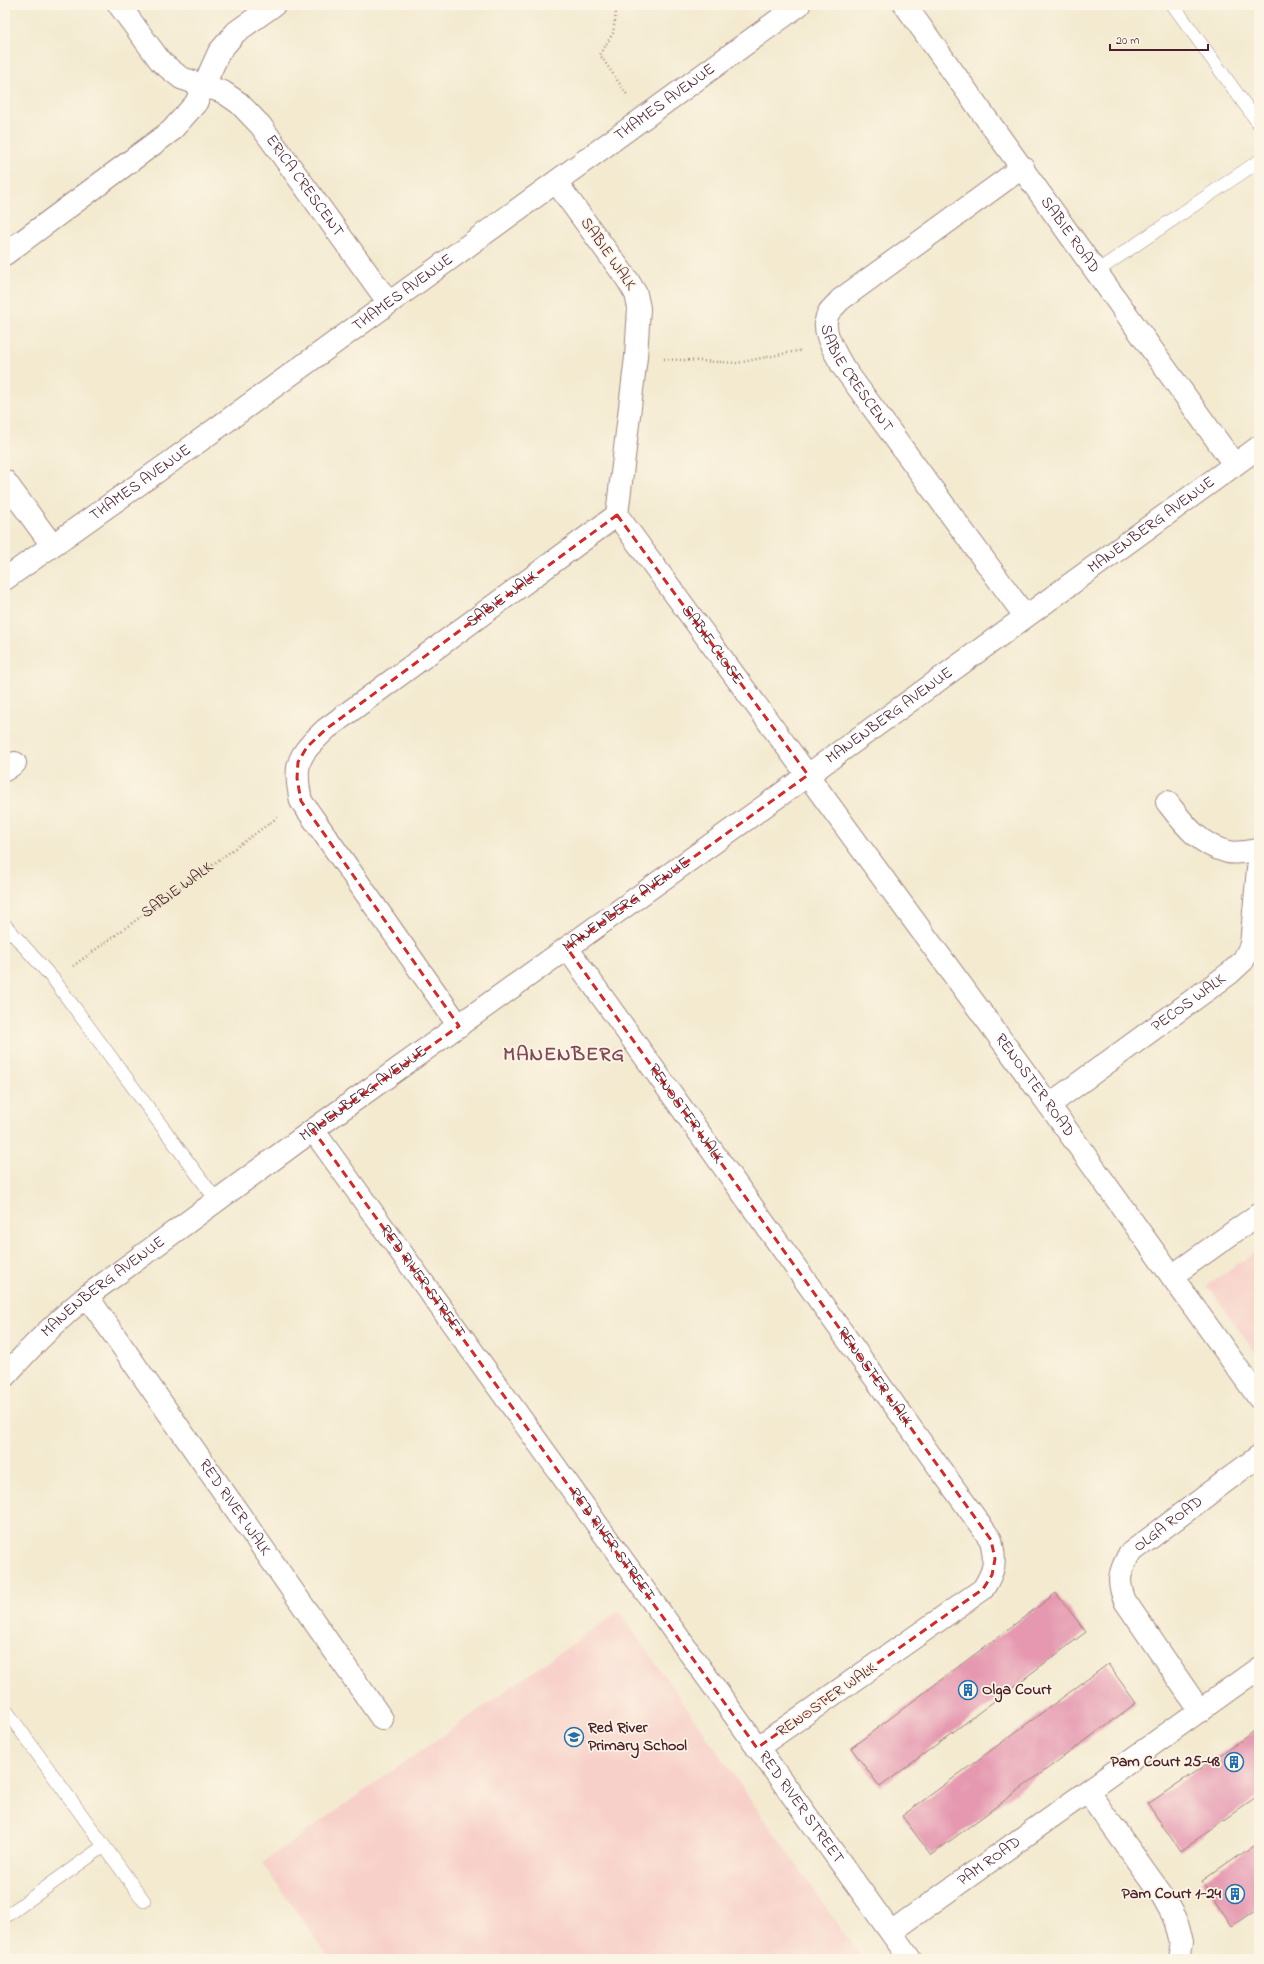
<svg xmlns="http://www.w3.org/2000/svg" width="1264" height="1964" viewBox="0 0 1264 1964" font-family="'Indie Flower',sans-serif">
<rect width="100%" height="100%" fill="#fcf5e5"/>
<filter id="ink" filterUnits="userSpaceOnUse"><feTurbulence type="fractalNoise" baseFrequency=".025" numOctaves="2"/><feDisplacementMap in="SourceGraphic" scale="8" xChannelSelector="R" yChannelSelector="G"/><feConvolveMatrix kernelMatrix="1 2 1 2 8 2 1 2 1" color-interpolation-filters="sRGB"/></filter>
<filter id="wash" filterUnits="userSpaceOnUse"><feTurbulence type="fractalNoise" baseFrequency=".012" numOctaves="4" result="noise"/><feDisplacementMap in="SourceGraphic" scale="16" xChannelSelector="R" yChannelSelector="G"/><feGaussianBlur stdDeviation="0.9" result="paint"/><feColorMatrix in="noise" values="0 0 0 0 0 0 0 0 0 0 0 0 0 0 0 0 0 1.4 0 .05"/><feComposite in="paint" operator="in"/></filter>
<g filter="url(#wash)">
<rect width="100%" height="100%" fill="#f3ead0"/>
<!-- built -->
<path fill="#f7d0c9" d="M1259,1249V1357L1207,1286Z
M619,1611L862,1959H330L262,1863Z"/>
<g id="blocks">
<!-- building -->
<path fill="#e598b0" d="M1056,1593L1086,1632L880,1787L851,1748Z
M1108,1664L1136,1703L931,1855L902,1816Z
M1259,1728V1796L1180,1851L1148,1804Z
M1259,1841V1907L1232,1926L1202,1881Z"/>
</g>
</g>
<g filter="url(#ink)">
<use href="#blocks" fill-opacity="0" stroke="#9e847e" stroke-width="1"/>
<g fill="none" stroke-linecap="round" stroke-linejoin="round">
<defs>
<path id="service" d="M1173,5L1259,124
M1097,271L1259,161
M5,925L54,980L217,1201
M5,1709L144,1901
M5,1917L104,1846"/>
<g id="minor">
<path id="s2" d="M119,5L161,62L181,78L223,92L239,103L261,126L389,303"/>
<path id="s3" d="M905,5L1234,464"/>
<path id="s4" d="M1023,167L840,300C837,304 832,308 829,312C819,329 835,352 843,367L1025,616"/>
<path d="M5,254L171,131L196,103L219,52L236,32L274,5"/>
<path d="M5,481L52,545"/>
<path id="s5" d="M617,515L1049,1105L1259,1398"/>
<path id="s6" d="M5,579L169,463L799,5"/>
<path d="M5,770L15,763"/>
<path d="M1167,802C1184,824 1199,845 1228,852C1237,854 1250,851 1259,850"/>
<path id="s7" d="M567,948L991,1540C996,1562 995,1570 983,1589L757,1748"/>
<path id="s8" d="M459,1026L301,801C293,762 298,756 326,729L617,515L636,357L639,308L636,294L627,279L556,182"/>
<path id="s9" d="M1049,1105L1230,973L1243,961L1251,945L1259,858"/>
<path id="s10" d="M313,1130L910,1959"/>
<path d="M1172,1276L1259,1214"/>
<path id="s11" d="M87,1296L382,1719"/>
<path id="s12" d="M1200,1711L1125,1601C1117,1581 1119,1573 1129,1554L1259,1456"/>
<path d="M1088,1792L1162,1895L1175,1919L1181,1944L1178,1959"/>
<path id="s13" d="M891,1932L1259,1668"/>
</g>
<g id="tertiary">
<path id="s14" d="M5,1376C31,1347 57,1320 87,1296L313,1130L808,775L1259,447"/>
</g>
</defs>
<!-- service casing -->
<use href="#service" stroke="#9e847e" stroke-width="14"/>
<!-- minor casing -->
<use href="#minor" stroke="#9e847e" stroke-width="24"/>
<!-- tertiary casing -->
<use href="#tertiary" stroke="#9e847e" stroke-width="24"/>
<!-- path -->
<g stroke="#9e847e" stroke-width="2.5" stroke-dasharray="1 3" stroke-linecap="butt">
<path d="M617,5L613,33L600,55L628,96"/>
<path d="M664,359L737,363L802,350"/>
<path id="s1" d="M73,966L278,817"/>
</g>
<!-- service -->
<use href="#service" stroke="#fff" stroke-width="13"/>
<!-- minor -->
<use href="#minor" stroke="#fff" stroke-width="22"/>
<!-- tertiary -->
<use href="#tertiary" stroke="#fff" stroke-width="22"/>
</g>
</g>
<!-- marked area -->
<path fill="none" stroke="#d62828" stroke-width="3" stroke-dasharray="8 5" stroke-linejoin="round" d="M617,515L808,775L567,948L991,1540L995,1559L992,1575L983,1589L757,1748L313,1130L459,1026L301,801L297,778L298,762L307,747L326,729Z"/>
<!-- icons -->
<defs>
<symbol id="building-ring" viewBox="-11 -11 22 22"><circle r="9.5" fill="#fcf5e5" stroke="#1f6fb2" stroke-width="1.5"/><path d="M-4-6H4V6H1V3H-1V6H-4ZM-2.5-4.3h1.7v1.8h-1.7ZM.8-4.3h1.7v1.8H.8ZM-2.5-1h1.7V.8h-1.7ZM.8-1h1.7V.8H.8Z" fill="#1f6fb2"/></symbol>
<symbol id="school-ring" viewBox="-11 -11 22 22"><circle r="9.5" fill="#fcf5e5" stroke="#1f6fb2" stroke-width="1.5"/><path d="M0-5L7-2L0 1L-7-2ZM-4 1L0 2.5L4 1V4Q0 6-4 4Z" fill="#1f6fb2"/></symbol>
</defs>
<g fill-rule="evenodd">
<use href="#building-ring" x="957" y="1679" width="22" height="22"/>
<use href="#school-ring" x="563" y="1726" width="22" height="22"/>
<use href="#building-ring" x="1223" y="1751" width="22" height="22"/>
<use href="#building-ring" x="1224" y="1883" width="22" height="22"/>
</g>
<g text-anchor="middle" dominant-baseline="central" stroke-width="3.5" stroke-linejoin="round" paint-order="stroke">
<!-- street labels -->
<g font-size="16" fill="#4a1f2b" stroke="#fcf5e5">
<text stroke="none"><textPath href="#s6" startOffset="814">THAMES AVENUE</textPath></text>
<text stroke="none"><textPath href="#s2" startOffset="266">ERICA CRESCENT</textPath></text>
<text stroke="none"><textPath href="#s3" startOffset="283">SABIE ROAD</textPath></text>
<text transform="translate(608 254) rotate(55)">SABIE WALK</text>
<text stroke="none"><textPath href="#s6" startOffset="490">THAMES AVENUE</textPath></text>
<text stroke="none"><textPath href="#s4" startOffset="318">SABIE CRESCENT</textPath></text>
<text stroke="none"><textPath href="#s6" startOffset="166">THAMES AVENUE</textPath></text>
<text stroke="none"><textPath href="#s14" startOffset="1429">MANENBERG AVENUE</textPath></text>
<text stroke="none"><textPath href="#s8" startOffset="576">SABIE WALK</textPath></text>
<text stroke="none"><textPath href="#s5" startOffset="161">SABIE CLOSE</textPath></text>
<text stroke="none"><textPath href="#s14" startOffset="1105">MANENBERG AVENUE</textPath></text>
<text stroke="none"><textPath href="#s1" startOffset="129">SABIE WALK</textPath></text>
<text stroke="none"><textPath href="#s14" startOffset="781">MANENBERG AVENUE</textPath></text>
<text stroke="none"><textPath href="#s9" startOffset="173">PECOS WALK</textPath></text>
<text stroke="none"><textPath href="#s5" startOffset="707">RENOSTER ROAD</textPath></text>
<text stroke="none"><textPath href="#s14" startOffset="457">MANENBERG AVENUE</textPath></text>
<text stroke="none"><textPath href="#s7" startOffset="204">RENOSTER WALK</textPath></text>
<text stroke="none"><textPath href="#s10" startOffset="187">RED RIVER STREET</textPath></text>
<text stroke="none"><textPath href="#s14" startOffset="133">MANENBERG AVENUE</textPath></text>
<text stroke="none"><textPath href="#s7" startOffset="528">RENOSTER WALK</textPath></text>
<text stroke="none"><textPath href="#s11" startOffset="258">RED RIVER WALK</textPath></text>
<text stroke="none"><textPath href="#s12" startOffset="232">OLGA ROAD</textPath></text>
<text stroke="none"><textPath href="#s10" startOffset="511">RED RIVER STREET</textPath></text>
<text transform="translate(827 1700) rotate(-35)">RENOSTER WALK</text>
<text stroke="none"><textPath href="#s10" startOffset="835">RED RIVER STREET</textPath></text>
<text stroke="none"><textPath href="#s13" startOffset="121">PAM ROAD</textPath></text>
</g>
<!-- poi labels -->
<g font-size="16" font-weight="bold" fill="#4a1f2b" stroke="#fcf5e5" text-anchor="start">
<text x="982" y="1690">Olga Court</text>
<text x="588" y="1728">Red River<tspan x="588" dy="18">Primary School</tspan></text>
<text x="1220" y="1762" text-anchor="end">Pam Court 25-48</text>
<text x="1221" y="1894" text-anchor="end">Pam Court 1-24</text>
</g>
<!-- district labels -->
<g font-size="20" font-weight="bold" letter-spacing="1" fill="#80495a" stroke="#fcf5e5">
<text x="564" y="1055">MANENBERG</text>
</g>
</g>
<!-- margin -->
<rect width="1264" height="1964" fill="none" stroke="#fcf5e5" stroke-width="20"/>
<!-- scale -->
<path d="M1110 44v6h98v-6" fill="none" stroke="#4a1f2b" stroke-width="2"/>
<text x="1116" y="44" font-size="12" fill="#4a1f2b" stroke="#fcf5e5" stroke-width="3" paint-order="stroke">20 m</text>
</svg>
